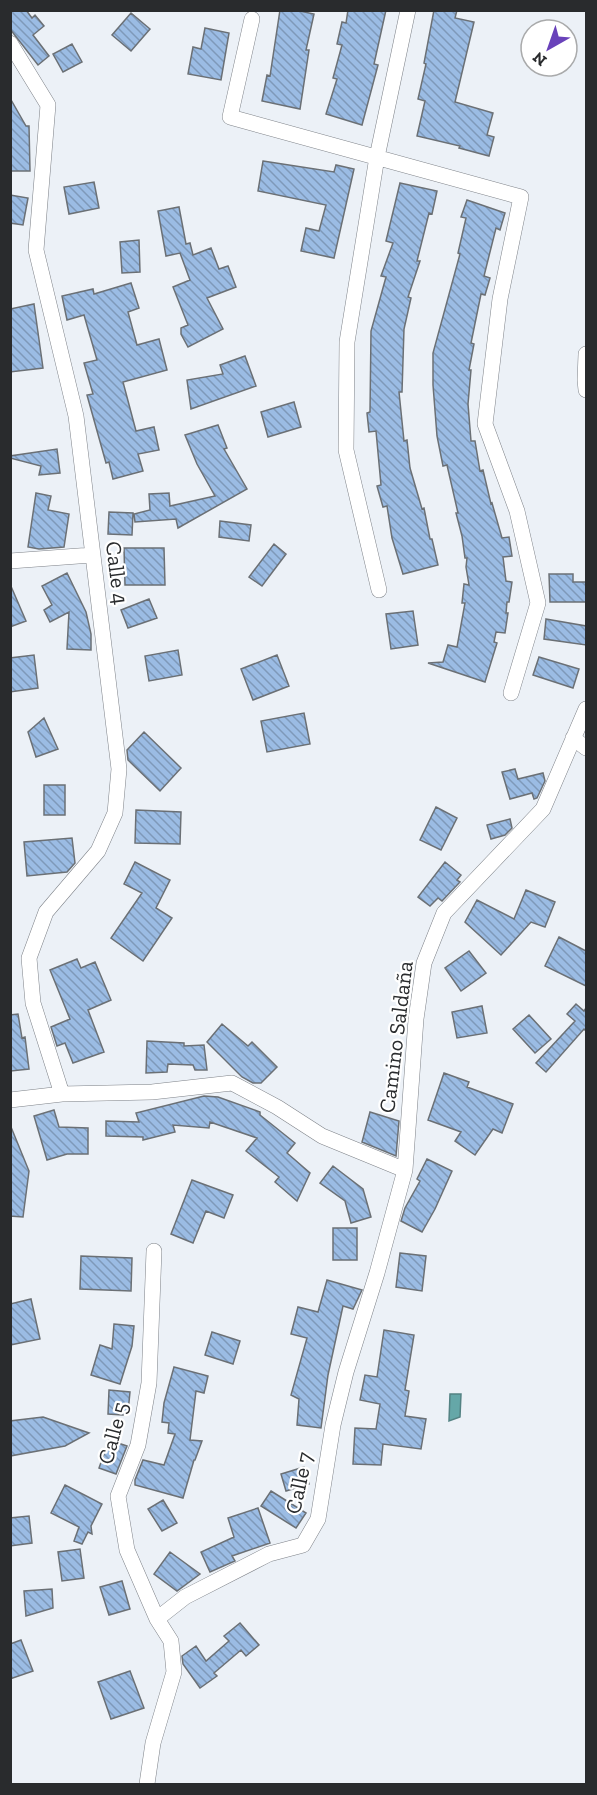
<svg xmlns="http://www.w3.org/2000/svg" width="597" height="1795" viewBox="0 0 597 1795" font-family="'Zilla Slab',serif">
<defs>
<pattern id="building-back-hatch" width="6" height="6" patternUnits="userSpaceOnUse" patternTransform="scale(1.5)"><rect width="6" height="6" fill="#9bbce4"/><path d="M-1 5l2 2M0 0l6 6M5-1l2 2" fill="none" stroke="#7e99b9"/></pattern>
</defs>
<rect width="100%" height="100%" fill="#ecf1f7"/>
<!-- water -->
<path fill="#65a7a8" stroke="#538283" stroke-width="1.5" d="M450,1394H461L460,1417L449,1421Z"/>
<!-- building -->
<path fill="url(#building-back-hatch)" stroke="#6b7075" stroke-width="1.5" d="M10,10H26L32,18L35,15L44,26L33,35L49,56L38,65L10,29Z
M280,10H295L314,14L306,50H309L300,109L262,101L267,75L270,76Z
M348,10H386L374,64L378,65L362,125L326,114L337,79L333,78L342,45L337,44L342,22L346,23Z
M434,10H457L455,18L474,22L455,102L493,113L487,135L494,137L489,156L459,148L460,146L417,136L425,101L418,99L426,64L424,63Z
M131,13L150,29L131,51L112,35Z
M205,28L229,33L221,80L188,74L193,47L201,49Z
M72,44L82,62L63,72L53,54Z
M10,98L26,126H29L30,171H10Z
M263,161L334,172L336,165L354,169L334,258L301,251L306,228L319,231L326,205L258,191Z
M94,182L99,208L69,214L64,187Z
M400,183L437,191L432,214L429,213L417,261H420L408,297L411,298L404,329L402,392H399L404,441L407,440L410,468L422,509L424,508L430,539H432L438,565L403,574L392,538L387,506L383,507L377,486L381,485L376,431L369,432L367,413L370,412L371,331L386,277L381,276L393,243L386,241Z
M10,195L28,198L23,225L10,223Z
M467,200L505,213L500,230L496,228L484,276L490,278L485,295L481,294L471,343L474,344L469,370H471L468,404L471,441H475L480,471L483,470L491,504L492,503L502,538L509,537L512,556L503,557L506,581L512,582L509,602H507L506,613H508L505,633L496,632L494,642L497,643L485,682L428,663L443,662L448,645L457,647L465,603H462L464,584L469,585L466,567L467,558H465L462,536L456,513H458L447,465L443,466L437,436L433,385V353L460,254L458,253L466,218L461,217Z
M179,207L186,244L190,243L193,255L211,248L219,269L228,266L236,287L207,298L223,329L188,347L181,334V328L188,325L173,287L190,280L180,253L166,256L158,211Z
M139,240L140,272L122,273L120,242Z
M131,283L139,308L128,312L137,345L159,339L167,370L123,382L136,431L154,427L159,450L138,454L143,471L113,479L109,462L106,463L87,395L93,394L84,363L97,360L84,315L67,320L62,296L93,289L94,294Z
M34,304L43,368L10,372V309Z
M245,356L256,386L191,409L187,380L223,374L220,365Z
M294,402L301,427L268,437L261,412Z
M218,425L227,448L224,449L247,489L178,528L176,519L135,522L134,514L150,510L149,494L169,493L170,506L215,496L197,464L185,435Z
M57,449L60,473L39,475L41,466L10,458V456Z
M36,493L51,496L48,510L69,514L64,547L39,549L28,547Z
M109,512L133,513L132,535L108,534Z
M220,521L251,525L249,541L219,537Z
M274,544L286,554L262,586L249,577Z
M124,548H164L165,585H125Z
M67,573L86,612L91,634V650L67,649L69,612L50,622L44,610L52,605L42,586Z
M549,574H573V582H586V602H550Z
M10,584L26,621L10,627Z
M149,599L157,618L128,628L121,610Z
M413,611L418,645L391,649L386,614Z
M546,619L586,626V645L544,639Z
M178,650L182,675L149,681L145,656Z
M34,655L38,688L10,692V658Z
M277,655L289,686L253,700L241,669Z
M539,657L579,669L573,688L533,675Z
M304,713L310,744L267,752L261,721Z
M44,718L58,749L36,757L28,732Z
M144,732L181,768L160,791L128,760L127,750Z
M515,769L518,779L543,773L545,781L537,798L534,799L532,793L510,799L502,772Z
M44,785H65V815H44Z
M436,807L457,818L441,850L420,840Z
M136,810L181,812L180,844L135,843Z
M510,819L512,828L505,835L491,839L487,825Z
M72,838L75,863L67,872L27,876L24,842Z
M135,862L170,880L156,908L172,918L143,961L111,938L142,893L124,884Z
M445,862L461,875L457,880L460,882L442,901L438,898L430,906L418,897Z
M526,890L555,902L545,927L531,922L501,955L465,922L477,900L514,919Z
M559,937L586,951V986L545,966Z
M469,951L486,973L461,991L445,968Z
M77,959L81,968L95,962L111,1000L88,1010L104,1052L73,1063L65,1043L57,1046L51,1027L70,1019L50,970Z
M576,1004L584,1011L586,1008V1031L584,1029L546,1072L536,1063L575,1021L567,1014Z
M482,1006L487,1033L457,1038L452,1012Z
M18,1014L22,1038L25,1037L29,1069L11,1071L10,1015Z
M529,1015L551,1039L535,1053L513,1029Z
M222,1024L248,1046L252,1042L277,1067L261,1083H253L242,1077L207,1042Z
M147,1041L184,1043V1046L204,1045L207,1070H195L193,1065L168,1064L167,1072L146,1073Z
M444,1073L469,1082L467,1087L513,1104L502,1133L493,1129L475,1155L455,1141L461,1132L428,1120Z
M204,1096L218,1097L260,1112V1115L295,1143L287,1153L310,1173L297,1201L275,1182L279,1177L246,1151L257,1138L210,1122L209,1128L173,1125L175,1132L143,1140V1137L106,1136V1121L139,1122L136,1113Z
M54,1110L59,1127L88,1128V1154H67L47,1160L34,1116Z
M370,1112L399,1121L396,1156L362,1142Z
M11,1127L29,1171L23,1217L10,1216Z
M427,1159L452,1171L435,1209L422,1232L401,1221L405,1208L420,1181L417,1179Z
M333,1166L363,1189L371,1217L351,1223L345,1201L320,1183Z
M192,1180L233,1195L224,1218L206,1211L193,1243L171,1234Z
M333,1228H357V1260H333Z
M400,1253L426,1256L422,1291L396,1287Z
M81,1256L132,1258L131,1291L80,1289Z
M327,1280L362,1290L353,1309L343,1306L328,1375L321,1428L297,1425L299,1399L291,1395L307,1338L291,1334L298,1307L318,1312Z
M31,1299L40,1339L10,1345V1304Z
M114,1324L134,1326L132,1346L120,1384L91,1375L100,1345L112,1349Z
M384,1330L414,1335L405,1390L409,1391L405,1416L426,1419L421,1449L383,1444L381,1465L353,1464L355,1428L376,1429L380,1404L360,1400L365,1375L377,1377Z
M212,1332L240,1341L233,1364L205,1355Z
M174,1367L208,1376L204,1393L196,1391L190,1440L202,1441L195,1460H194L183,1498L135,1485V1480L143,1460L164,1465L175,1434L168,1433L169,1423L162,1422L164,1403Z
M109,1390L130,1392L128,1412L123,1415L108,1414Z
M43,1417L89,1433L65,1446L10,1456V1421Z
M109,1440L127,1446L116,1474L99,1468Z
M304,1467L309,1484L286,1491L281,1474Z
M65,1485L102,1504L91,1526L92,1534L88,1532L82,1544L74,1541L79,1527L51,1513Z
M271,1491L306,1513L296,1528L261,1506Z
M163,1500L177,1523L162,1531L148,1509Z
M258,1508L270,1543L232,1556L235,1561L210,1572L201,1552L234,1537L228,1518Z
M29,1516L32,1543L10,1546V1518Z
M80,1549L84,1578L62,1581L58,1552Z
M170,1552L200,1574L177,1591L154,1574Z
M122,1581L130,1609L109,1615L100,1587Z
M52,1589L53,1608L26,1616L24,1591Z
M240,1623L259,1645L246,1656L241,1650L214,1673L217,1676L200,1688L183,1664L182,1656L196,1646L206,1661L229,1641L224,1636Z
M21,1640L33,1671L10,1679V1644Z
M130,1671L144,1708L111,1719L98,1682Z"/>
<g fill="none" stroke-linecap="round" stroke-linejoin="round">
<defs>
<path id="minor" d="M252,19L230,117L521,197L500,299L485,424L517,511L538,603L511,693
M10,43L48,105L36,250L76,416L119,769L115,813L98,851L46,912L29,958L33,1003L62,1094
M586,354L585,380L586,390
M10,561L92,555
M379,590L346,450L347,342L377,157L408,10
M573,738L586,748
M10,1100L62,1094L152,1092L232,1083L277,1107L322,1136L405,1170
M157,1619L185,1597L269,1554L303,1545L318,1519L333,1425L346,1372L377,1273L405,1170L416,1019L424,963L444,913L543,809L586,709
M147,1784L153,1743L174,1672L171,1641L157,1619L127,1550L118,1496L138,1445L149,1383L154,1251"/>
</defs>
<!-- minor casing -->
<use href="#minor" stroke="#7e8288" stroke-width="16"/>
<!-- minor -->
<use href="#minor" stroke="#fff" stroke-width="15"/>
</g>
<g text-anchor="middle" dominant-baseline="central" stroke-width="4.5" stroke-linejoin="round" paint-order="stroke">
<!-- street labels -->
<g font-size="22" fill="#292b2d" stroke="#fff">
<text transform="translate(117 573) rotate(83)">Calle 4</text>
<text transform="translate(396 1037) rotate(-83)">Camino Saldaña</text>
<text transform="translate(113 1433) rotate(-75)">Calle 5</text>
<text transform="translate(299 1483) rotate(-78)">Calle 7</text>
</g>
</g>
<!-- border -->
<rect width="597" height="1795" fill="none" stroke="#292b2d" stroke-width="24"/>
<!-- north arrow -->
<g transform="translate(549 48) rotate(220)"><circle r="28" fill="#ffffff" stroke="#a9aaab" stroke-width="1.5"/>
<path d="M0-4.5L10 22L0 15L-10 22Z" fill="#6942ba"/>
<text y="-9" font-size="16" font-weight="bold" text-anchor="middle" fill="#292b2d">N</text>
</g>
</svg>
